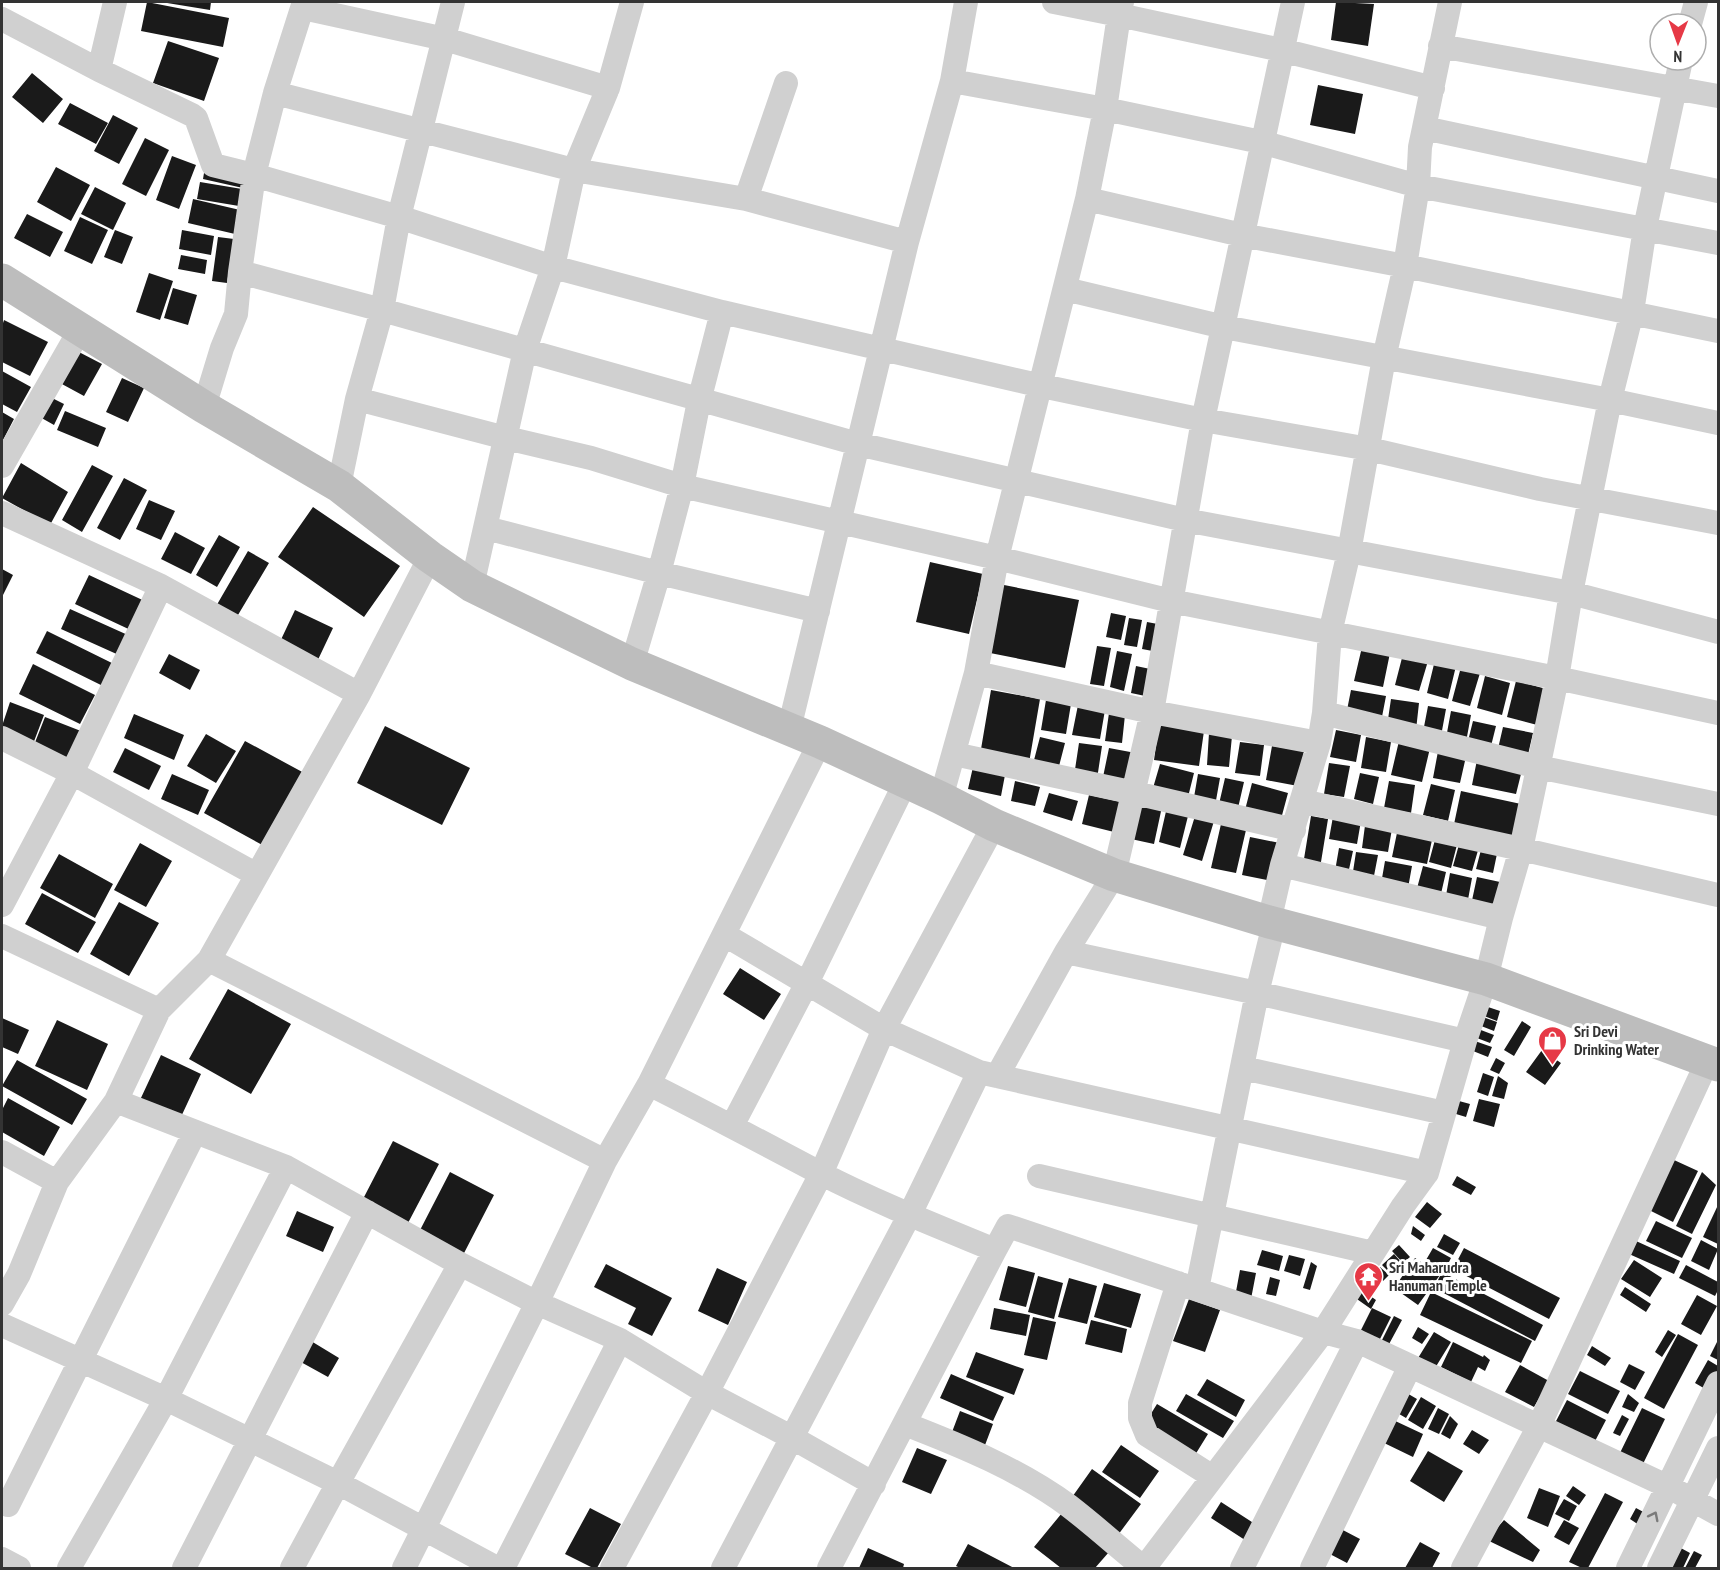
<svg xmlns="http://www.w3.org/2000/svg" width="1720" height="1570" viewBox="0 0 1720 1570" font-family="'PT Sans Narrow',sans-serif">
<rect width="100%" height="100%" fill="#fff"/>
<!-- building -->
<path fill="#1a1a1a" d="M147,2L229,18L223,47L141,31Z
M161,2H211L210,10Z
M1336,2L1374,4L1368,46L1331,40Z
M168,41L219,58L204,101L153,83Z
M32,73L63,99L43,123L12,97Z
M1318,85L1363,94L1355,134L1310,125Z
M70,103L108,123L96,144L58,124Z
M113,115L138,128L119,164L94,151Z
M145,138L169,150L146,196L122,184Z
M172,156L196,165L179,209L156,200Z
M56,167L90,185L71,221L37,202Z
M205,167L246,176L243,188L203,179Z
M200,182L242,189L239,206L197,199Z
M95,187L126,203L113,230L81,214Z
M193,199L240,210L235,234L188,223Z
M27,214L63,232L50,257L14,238Z
M80,217L108,230L92,264L64,251Z
M115,230L133,237L122,264L104,257Z
M182,230L214,236L211,255L179,249Z
M218,237L234,239L227,283L212,281Z
M181,255L207,260L205,274L178,269Z
M149,273L173,281L160,320L136,312Z
M173,288L197,295L188,325L164,318Z
M4,320L48,342L30,376L2,362V326Z
M77,351L102,364L84,396L60,383Z
M2,371L31,387L17,412L2,404Z
M122,378L144,388L128,422L106,412Z
M48,396L64,404L54,425L38,416Z
M65,411L106,428L98,447L57,430Z
M2,412L14,419L2,442Z
M21,463L68,492L50,525L2,498Z
M92,465L113,476L82,532L62,520Z
M124,478L147,490L120,540L97,528Z
M149,500L175,511L161,540L136,529Z
M313,507L400,566L364,617L278,557Z
M175,532L205,548L191,574L161,559Z
M219,535L240,547L217,587L196,575Z
M248,551L269,563L235,620L215,608Z
M930,562L983,574L969,634L916,622Z
M2,569L13,575L2,597Z
M89,575L151,604L137,633L75,604Z
M999,584L1079,600L1065,668L985,652Z
M70,609L130,636L121,656L61,629Z
M295,610L333,628L315,666L277,648Z
M1111,613L1126,616L1121,640L1106,637Z
M1129,618L1142,620L1137,647L1124,645Z
M1147,622L1163,625L1158,652L1142,649Z
M47,631L118,666L107,688L36,653Z
M1097,646L1111,648L1104,686L1090,684Z
M1362,647L1390,653L1383,687L1354,681Z
M1117,651L1132,654L1124,691L1110,687Z
M169,654L200,670L190,690L159,673Z
M1403,654L1428,661L1419,691L1395,685Z
M1435,660L1456,666L1448,699L1427,693Z
M33,664L95,695L80,724L19,694Z
M1136,666L1155,670L1150,697L1131,693Z
M1461,667L1480,673L1470,706L1452,701Z
M1485,676L1510,683L1502,715L1477,708Z
M1516,681L1550,690L1541,726L1507,717Z
M991,690L1040,699L1029,763L980,755Z
M1351,690L1386,696L1381,722L1346,715Z
M1391,699L1419,703L1416,730L1387,726Z
M1046,700L1071,704L1066,734L1041,730Z
M10,702L44,715L33,744L2,733V726Z
M1078,705L1105,710L1100,739L1072,735Z
M1428,706L1446,709L1441,736L1423,732Z
M1451,711L1471,715L1466,742L1446,738Z
M1109,713L1125,715L1122,743L1105,741Z
M134,714L184,735L174,760L124,738Z
M45,717L86,733L76,761L34,745Z
M1473,721L1496,726L1490,750L1467,745Z
M1159,725L1204,731L1199,766L1154,760Z
M385,726L470,768L442,825L357,783Z
M1503,727L1533,733L1527,759L1497,753Z
M1336,730L1361,735L1356,762L1330,757Z
M1209,733L1232,736L1229,767L1207,765Z
M206,734L236,751L216,783L187,766Z
M1040,737L1065,743L1058,770L1033,764Z
M1366,737L1391,742L1386,772L1361,768Z
M245,741L306,774L266,847L204,813Z
M1399,741L1430,748L1422,782L1391,775Z
M1240,742L1264,745L1260,776L1235,773Z
M1079,743L1102,746L1097,779L1074,776Z
M1272,746L1304,751L1298,786L1266,780Z
M1439,746L1467,752L1460,783L1433,778Z
M125,748L161,766L149,790L113,772Z
M1109,748L1141,754L1135,784L1103,777Z
M1477,760L1522,770L1516,794L1472,785Z
M1329,763L1350,766L1344,797L1324,794Z
M1160,764L1194,773L1188,797L1153,788Z
M973,767L1005,775L1001,796L968,789Z
M1360,773L1379,777L1373,804L1354,799Z
M172,774L209,790L198,815L161,799Z
M1198,774L1220,778L1215,806L1193,803Z
M1225,778L1244,782L1238,808L1219,804Z
M1015,781L1040,787L1035,806L1011,801Z
M1389,781L1415,785L1411,813L1384,808Z
M1252,783L1288,793L1281,819L1245,810Z
M1431,784L1455,790L1448,821L1423,815Z
M1461,791L1521,804L1513,842L1453,829Z
M1049,793L1078,801L1072,821L1043,812Z
M1089,795L1121,802L1114,832L1082,824Z
M1140,797L1163,802L1154,844L1131,839Z
M1167,807L1189,812L1180,848L1159,842Z
M1334,811L1362,815L1357,844L1329,839Z
M1195,816L1214,821L1202,861L1183,855Z
M1311,816L1328,819L1320,868L1303,865Z
M1366,818L1393,823L1388,852L1362,848Z
M1221,824L1246,830L1236,873L1211,868Z
M1398,828L1433,835L1427,864L1392,857Z
M1436,836L1458,841L1451,868L1429,862Z
M1250,837L1280,843L1272,881L1242,875Z
M1460,841L1479,847L1472,871L1453,866Z
M140,843L172,861L146,907L114,890Z
M1482,846L1498,849L1493,873L1476,869Z
M1339,848L1353,851L1348,874L1335,871Z
M1356,852L1378,855L1373,881L1352,878Z
M59,854L113,884L95,918L40,888Z
M1385,861L1412,866L1408,888L1381,884Z
M1423,866L1446,872L1440,898L1416,892Z
M1450,873L1472,878L1467,905L1445,901Z
M1477,877L1500,882L1494,910L1471,905Z
M42,893L96,922L78,953L25,924Z
M119,902L159,923L129,976L90,954Z
M740,968L781,994L764,1020L723,994Z
M228,989L291,1024L251,1094L189,1059Z
M1482,1005L1500,1011L1497,1021L1479,1014Z
M1480,1016L1497,1022L1494,1031L1476,1024Z
M2,1018L29,1030L18,1054L2,1047Z
M57,1020L108,1044L87,1090L35,1066Z
M1522,1021L1531,1027L1514,1056L1504,1050Z
M1473,1027L1494,1035L1490,1043L1469,1035Z
M1472,1040L1492,1047L1488,1057L1468,1049Z
M1542,1050L1561,1063L1545,1085L1526,1072Z
M161,1055L201,1074L180,1119L140,1100Z
M1496,1058L1505,1063L1499,1074L1490,1070Z
M17,1060L87,1099L72,1125L2,1086Z
M1483,1073L1494,1077L1488,1096L1477,1092Z
M1498,1076L1508,1083L1504,1099L1492,1096Z
M8,1098L60,1127L44,1156L2,1132V1110Z
M1479,1099L1500,1104L1494,1127L1473,1121Z
M1459,1101L1470,1104L1466,1117L1456,1114Z
M393,1141L439,1164L408,1223L363,1199Z
M1674,1160L1698,1171L1673,1222L1649,1210Z
M450,1172L494,1195L462,1257L418,1234Z
M1702,1172L1716,1185L1692,1234L1676,1226Z
M1457,1176L1476,1187L1471,1195L1452,1185Z
M1427,1202L1442,1214L1430,1228L1415,1217Z
M1718,1205V1244L1703,1237Z
M297,1211L334,1227L323,1252L286,1236Z
M1656,1221L1692,1238L1682,1258L1646,1241Z
M1413,1226L1425,1235L1421,1241L1411,1234Z
M1444,1234L1460,1243L1453,1255L1437,1247Z
M1701,1240L1718,1249L1709,1270L1691,1261Z
M1636,1241L1680,1261L1674,1274L1629,1254Z
M1399,1245L1410,1257L1403,1263L1392,1251Z
M1433,1248L1451,1258L1445,1270L1426,1260Z
M1464,1248L1560,1298L1549,1319L1453,1269Z
M1262,1250L1283,1256L1279,1271L1257,1265Z
M1394,1254L1402,1263L1391,1274L1382,1265Z
M1289,1255L1305,1259L1300,1276L1284,1271Z
M1415,1258L1440,1275L1418,1305L1394,1288Z
M1634,1260L1662,1278L1650,1297L1621,1279Z
M1311,1262L1317,1266L1310,1290L1303,1288Z
M606,1264L672,1298L652,1336L628,1324L636,1308L594,1287Z
M1686,1265L1718,1282V1290L1715,1296L1679,1278Z
M1008,1266L1035,1273L1026,1307L999,1300Z
M1380,1267L1389,1275L1383,1281L1374,1273Z
M717,1268L747,1282L728,1325L698,1311Z
M1240,1270L1256,1273L1251,1299L1235,1297Z
M1442,1272L1543,1325L1535,1341L1434,1288Z
M1373,1274L1381,1281L1370,1293L1362,1286Z
M1038,1276L1063,1283L1054,1319L1028,1312Z
M1270,1277L1280,1280L1276,1296L1266,1294Z
M1069,1278L1097,1286L1087,1324L1058,1317Z
M1104,1283L1141,1294L1131,1328L1094,1317Z
M1625,1287L1651,1304L1646,1312L1620,1295Z
M1359,1288L1376,1300L1371,1309L1354,1297Z
M1431,1292L1532,1341L1521,1363L1420,1315Z
M1697,1295L1717,1306L1701,1335L1681,1324Z
M1189,1299L1220,1310L1205,1352L1173,1341Z
M994,1308L1030,1315L1026,1336L990,1329Z
M1372,1308L1391,1317L1377,1345L1358,1336Z
M1394,1316L1402,1320L1388,1346L1381,1342Z
M1033,1317L1056,1322L1047,1360L1024,1355Z
M1091,1320L1127,1329L1122,1353L1085,1344Z
M1418,1327L1429,1334L1422,1344L1412,1338Z
M1668,1330L1676,1335L1662,1357L1655,1352Z
M1434,1332L1451,1342L1432,1373L1415,1363Z
M1678,1334L1698,1345L1664,1409L1644,1398Z
M1718,1340V1360L1710,1356Z
M311,1341L339,1358L328,1377L299,1361Z
M1453,1342L1483,1357L1484,1355L1490,1360L1485,1371L1478,1367L1471,1382L1441,1367Z
M1592,1346L1611,1358L1605,1366L1587,1355Z
M976,1352L1024,1369L1014,1395L966,1377Z
M1708,1360L1718,1366V1370L1707,1390L1695,1383Z
M1629,1364L1645,1372L1635,1390L1620,1382Z
M1520,1365L1549,1381L1534,1407L1505,1392Z
M1580,1371L1620,1391L1608,1414L1568,1394Z
M951,1374L1004,1397L993,1421L940,1398Z
M1207,1379L1245,1400L1236,1417L1197,1395Z
M1405,1392L1417,1399L1406,1418L1394,1411Z
M1186,1394L1234,1421L1223,1438L1176,1411Z
M1628,1394L1639,1403L1634,1412L1622,1407Z
M1421,1397L1436,1406L1423,1429L1408,1420Z
M1567,1400L1606,1420L1593,1445L1554,1425Z
M1157,1404L1208,1434L1195,1455L1144,1425Z
M1438,1408L1449,1414L1439,1434L1428,1429Z
M1642,1408L1665,1419L1640,1470L1617,1459Z
M960,1411L993,1424L982,1453L949,1440Z
M1622,1415L1629,1419L1620,1436L1613,1433Z
M1450,1416L1458,1424L1450,1439L1441,1434Z
M1391,1419L1423,1434L1413,1457L1380,1441Z
M1472,1430L1489,1440L1479,1454L1463,1444Z
M1121,1445L1159,1471L1140,1498L1102,1472Z
M917,1448L947,1460L931,1494L902,1482Z
M1428,1451L1463,1471L1444,1502L1410,1481Z
M1092,1469L1141,1504L1118,1535L1070,1500Z
M1573,1486L1586,1495L1579,1505L1566,1496Z
M1539,1488L1560,1496L1548,1527L1527,1518Z
M1605,1493L1623,1502L1588,1568H1582L1569,1562Z
M1564,1499L1577,1506L1569,1521L1555,1514Z
M1221,1502L1255,1524L1245,1540L1211,1518Z
M590,1508L621,1524L597,1568H593L565,1554Z
M1636,1508L1649,1515L1642,1527L1630,1519Z
M1062,1513L1109,1552L1095,1568H1061L1034,1547Z
M1504,1520L1540,1550L1533,1562L1487,1540Z
M1564,1520L1579,1528L1569,1545L1554,1537Z
M1339,1528L1360,1539L1347,1563L1326,1552Z
M1420,1542L1440,1553L1432,1568H1405Z
M968,1544L1014,1568H960L956,1566Z
M1679,1547L1690,1553L1683,1568H1669Z
M868,1548L904,1564L903,1568H859Z
M1694,1551L1702,1555L1695,1568H1685Z"/>
<g fill="none" stroke-linecap="round" stroke-linejoin="round">
<!-- street -->
<path stroke="#d0d0d0" stroke-width="24" d="M1054,2L1119,15L1122,2
M1450,2L1424,128L1718,191
M303,8L445,39L608,88
M2,19L99,70L192,115L196,118L213,165L254,175L275,93L574,170L608,88L632,2
M1690,24L1696,2
M1440,46L1718,96
M99,70L115,2
M952,81L1105,109L1261,142L1418,186L1718,243
M275,93L304,2
M746,199L786,83
M1087,199L1105,109L1119,15L1281,50L1433,88
M240,272L382,310L858,444L1185,520L1571,593L1718,632
M1065,289L1224,327L1610,400L1718,423
M357,399L506,438L591,458L682,486L997,558L1171,601L1557,678L1718,713
M204,407L222,348L236,314L240,272L254,175L399,217L553,267L722,312L1042,386L1203,420L1369,449L1540,489L1718,523
M2,466L81,328
M339,486L357,399L382,310L399,217L453,2
M2,513L161,586L359,694
M486,528L659,573L818,611
M161,586L72,773L257,875
M472,586L525,350L553,267L574,170L746,199L907,242
M632,664L659,573L682,486L699,401L722,312
M976,673L1152,712L1319,743
M1324,713L1538,767L1718,804
M789,729L907,242L952,81L966,2
M2,738L72,773L2,905
M954,754L1135,793L1294,830
M941,798L976,673L997,558L1087,199L1242,235L1405,266L1718,331
M1302,801L1521,849L1718,895
M1282,865L1501,918
M1269,922L1282,865L1319,743L1324,713L1330,633L1349,552L1384,358L1405,266L1418,186L1420,147L1424,128
M725,935L884,1029L979,1072L1427,1173
M2,936L159,1010
M1066,952L1257,993L1465,1041
M209,960L605,1161L649,1084C707,1113 763,1143 820,1173C876,1202 937,1226 995,1250L1008,1226L1323,1332L1357,1341L1669,1487L1718,1514
M1243,1068L1444,1113
M997,1076L1066,952L1114,875L1152,712L1203,420L1293,2
M649,1084L820,742
M116,1101L286,1167L460,1264L537,1303L620,1340L707,1393L791,1437L874,1484
M732,1126L807,983L906,781
M2,1152L57,1182
M1039,1176L1373,1253
M1178,1283L1140,1403V1418L1147,1435L1213,1477
M1197,1289L1257,993L1274,924
M2,1304L19,1274L57,1182L116,1101L159,1010L209,960L359,694L430,557
M2,1325L166,1399L338,1483L497,1568
M905,1424C962,1446 1020,1470 1069,1506C1095,1526 1119,1548 1144,1568
M8,1505L195,1132
M2,1559L19,1568
M69,1568L166,1399L286,1167
M184,1568L367,1212
M292,1568L338,1483L460,1264
M404,1568L537,1303L605,1161
M503,1568L620,1340
M612,1568L707,1393L821,1174L884,1029L994,825
M723,1568L910,1214L979,1072
M829,1568L995,1250
M1144,1568L1323,1332L1403,1206L1427,1173L1465,1041L1486,979L1501,918L1521,849L1557,678L1571,593L1610,400L1632,312L1645,228L1681,60
M1242,1568L1357,1341
M1312,1568L1410,1366
M1463,1568L1539,1426L1708,1060
M1628,1568L1718,1383
M1659,1568L1718,1448"/>
<!-- secondary -->
<path stroke="#bdbdbd" stroke-width="33" d="M2,280L204,407L339,486L430,557L472,586L632,664L820,742L941,798L994,825L1114,875L1269,922L1486,979L1718,1065"/>
</g>
<!-- one-way arrows -->
<defs><path id="oneway-chevron" d="M-2-3.5L2.5 0L-2 3.5" fill="none" stroke-width="1.6" stroke-linecap="round" stroke-linejoin="round" transform="scale(1.5)"/></defs>
<use stroke="#7a7a7a" href="#oneway-chevron" transform="translate(1654 1516) rotate(-63)"/>
<!-- icons -->
<defs>
<symbol id="shop-pin" viewBox="-11 -11 22 30"><path d="M0 17L-7.5 6A9.5 9.5 0 1 1 7.5 6Z" fill="#e63946" stroke="#fff"/><path d="M-5-2.5h2.3a2.7 3.5 0 0 1 5.4 0H5L5.5 6h-11ZM-1.5-2.5h3a1.5 2.3 0 0 0-3 0Z" fill="#fff"/></symbol>
<symbol id="temple-pin" viewBox="-11 -11 22 30"><path d="M0 17L-7.5 6A9.5 9.5 0 1 1 7.5 6Z" fill="#e63946" stroke="#fff"/><path d="M0-6L5-2H3V0L6.5 2.5H4V6H1.5V3h-3V6H-4V2.5H-6.5L-3 0V-2H-5Z" fill="#fff"/></symbol>
</defs>
<g fill-rule="evenodd">
<use href="#shop-pin" x="1536" y="1024" width="33" height="45"/>
<use href="#temple-pin" x="1352" y="1260" width="33" height="45"/>
</g>
<g text-anchor="middle" dominant-baseline="central" stroke-width="6" stroke-linejoin="round" paint-order="stroke">
<!-- poi labels -->
<g font-size="16" font-weight="bold" fill="#333" stroke="#fff" text-anchor="start">
<text x="1574" y="1031">Sri Devi<tspan x="1574" dy="18">Drinking Water</tspan></text>
<text x="1389" y="1267">Sri Maharudra<tspan x="1389" dy="18">Hanuman Temple</tspan></text>
</g>
</g>
<!-- border -->
<rect width="1720" height="1570" fill="none" stroke="#333333" stroke-width="6"/>
<!-- north arrow -->
<g transform="translate(1678 42) rotate(181)"><circle r="28" fill="#ffffff" stroke="#adadad" stroke-width="1.5"/>
<path d="M0-4.5L10 22L0 15L-10 22Z" fill="#e63946"/>
<text y="-9" font-size="16" font-weight="bold" text-anchor="middle" fill="#333333">N</text>
</g>
</svg>
